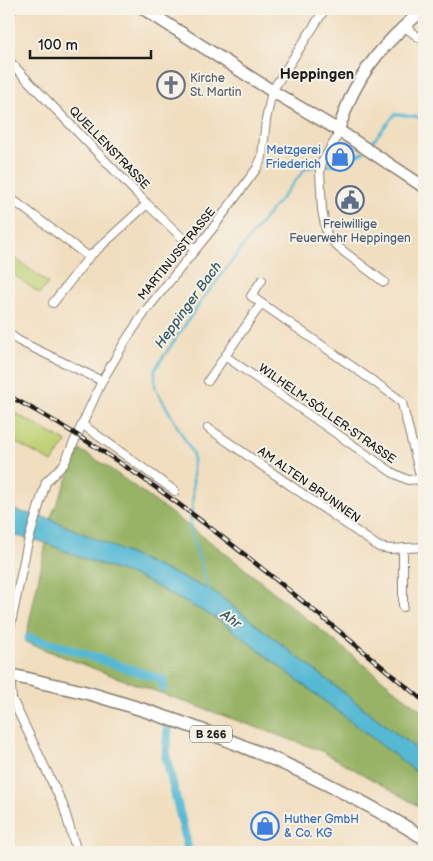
<svg xmlns="http://www.w3.org/2000/svg" width="433" height="861" viewBox="0 0 433 861" font-family="'Balsamiq Sans',sans-serif">
<rect width="100%" height="100%" fill="#f7f3e8"/>
<filter id="ink" filterUnits="userSpaceOnUse"><feTurbulence type="fractalNoise" baseFrequency=".02" numOctaves="2"/><feDisplacementMap in="SourceGraphic" scale="10" xChannelSelector="R" yChannelSelector="G"/><feConvolveMatrix kernelMatrix="1 2 1 2 8 2 1 2 1" color-interpolation-filters="sRGB"/></filter>
<filter id="wash" filterUnits="userSpaceOnUse"><feTurbulence type="fractalNoise" baseFrequency=".0096" numOctaves="4" result="noise"/><feDisplacementMap in="SourceGraphic" scale="20" xChannelSelector="R" yChannelSelector="G"/><feGaussianBlur stdDeviation="1.12" result="paint"/><feColorMatrix in="noise" values="0 0 0 0 0 0 0 0 0 0 0 0 0 0 0 0 0 1.4 0 .05"/><feComposite in="paint" operator="in"/></filter>
<g filter="url(#wash)">
<rect width="100%" height="100%" fill="#f1debf"/>
<!-- green -->
<path fill="#bfd275" stroke="#6e7748" d="M15,258L48,283L40,294L9,271V266Z
M9,410L67,442L52,462L9,439Z"/>
<!-- forest -->
<path fill="#97b466" stroke="#5a6841" d="M80,450L105,465L220,549L424,713V755L213,591L50,519Z
M46,543L79,557L140,578L221,621L424,778V809L322,751L113,676L25,642Z"/>
<!-- water -->
<path fill="#55b9d4" stroke="#386a78" d="M9,509L50,519L213,591L424,755V778L221,621L140,578L79,557L46,543L9,534Z"/>
<g fill="none" stroke-linecap="round" stroke-linejoin="round">
<!-- stream -->
<path stroke="#55b9d4" stroke-width="2.5" d="M369,146L395,114L424,118
M209,591L190,529L193,497V454L155,387V369L202,300L264,219L306,168L339,164L364,152"/>
<!-- canal -->
<path stroke="#55b9d4" stroke-width="9" d="M29,638L63,647L163,680V688
M168,727L166,757L186,839L188,852"/>
</g>
</g>
<g filter="url(#ink)">
<g fill="none" stroke-linecap="round" stroke-linejoin="round">
<defs>
<path id="minor" d="M9,15L13,9
M403,26L424,41
M9,61L147,204L195,250
M338,130L337,137L322,162L320,171L322,210L327,235L339,248L384,282
M9,197L89,257
M262,280L251,296L396,397L402,403L424,491
M53,303L89,257L147,204
M9,334L19,341L102,381
M225,356L393,473L408,480L421,479
M208,381L261,304
M83,425L175,491
M208,428L379,547L390,549L424,547
M403,548V607
M77,852L63,805L12,699L9,664L10,628L27,546L46,482L64,464L102,381L126,340L147,309L213,228L257,168L262,157L266,120L272,91L325,9"/>
<path id="secondary" d="M144,9L272,91L338,130L424,187
M338,130C344,116 348,100 356,87C372,56 398,31 424,9"/>
<path id="trunk" d="M28,679C51,685 75,689 98,696C212,729 323,775 424,838"/>
</defs>
<!-- minor casing -->
<use href="#minor" stroke="#867d6e" stroke-width="10"/>
<!-- secondary casing -->
<use href="#secondary" stroke="#867d6e" stroke-width="14"/>
<!-- trunk casing -->
<use href="#trunk" stroke="#867d6e" stroke-width="15"/>
<!-- minor -->
<use href="#minor" stroke="#fff" stroke-width="8"/>
<!-- secondary -->
<use href="#secondary" stroke="#fff" stroke-width="11"/>
<!-- trunk -->
<use href="#trunk" stroke="#fff" stroke-width="12"/>
<defs>
<path id="rail" d="M9,396C161,476 291,593 424,701"/>
</defs>
<!-- rail casing -->
<use href="#rail" stroke="#1c1c1c" stroke-width="4.5"/>
<!-- rail -->
<use href="#rail" stroke="#f7f3e8" stroke-width="2.5" stroke-dasharray="8" stroke-linecap="butt"/>
<defs>
<path id="trunk-bridge" d="M9,675L28,679"/>
</defs>
<!-- trunk-bridge casing -->
<use href="#trunk-bridge" stroke="#867d6e" stroke-width="15" stroke-linecap="butt"/>
<!-- trunk-bridge -->
<use href="#trunk-bridge" stroke="#fff" stroke-width="12"/>
</g>
</g>
<!-- icons -->
<defs>
<symbol id="church-ring" viewBox="-11 -11 22 22"><circle r="9.5" fill="#f7f3e8" stroke="#6b7280" stroke-width="1.5"/><path d="M-1.2-6h2.4v3.5h3.3v2.4h-3.3V6h-2.4V-.1h-3.3v-2.4h3.3Z" fill="#6b7280"/></symbol>
<symbol id="shop-ring" viewBox="-11 -11 22 22"><circle r="9.5" fill="#f7f3e8" stroke="#3f7fe0" stroke-width="1.5"/><path d="M-5-2.5h2.3a2.7 3.5 0 0 1 5.4 0H5L5.5 6h-11ZM-1.5-2.5h3a1.5 2.3 0 0 0-3 0Z" fill="#3f7fe0"/></symbol>
<symbol id="civic-ring" viewBox="-11 -11 22 22"><circle r="9.5" fill="#f7f3e8" stroke="#5c6f8a" stroke-width="1.5"/><path d="M-.6-6.5H3V-4.5H.6V-3L4-1V1h2V6H-6V1h2V-1L-.6-3ZM-1.2 2.5V6h2.4V2.5Z" fill="#5c6f8a"/></symbol>
</defs>
<g fill-rule="evenodd">
<use href="#church-ring" x="155" y="69" width="32" height="32"/>
<use href="#shop-ring" x="324" y="141" width="32" height="32"/>
<use href="#civic-ring" x="334" y="184" width="32" height="32"/>
<use href="#shop-ring" x="249" y="810" width="32" height="32"/>
</g>
<g text-anchor="middle" dominant-baseline="central" stroke-width="4" stroke-linejoin="round" paint-order="stroke">
<!-- shield labels -->
<rect fill="#f7f3e8" stroke="#5e5c59" stroke-width="1" x="190" y="725.5" width="42" height="17" rx="4"/>
<g font-size="11" font-weight="bold" fill="#1c1c1c">
<text x="211" y="734">B 266</text>
</g>
<!-- worship labels -->
<g font-size="12" fill="#5b616d" stroke="#f7f3e8" text-anchor="start">
<text x="190" y="78">Kirche<tspan x="190" dy="14">St. Martin</tspan></text>
</g>
<!-- street labels -->
<g font-size="12" fill="#1c1c1c" stroke="#f7f3e8">
<text transform="translate(109 148) rotate(46)">QUELLENSTRASSE</text>
<text transform="translate(177 254) rotate(-51)">MARTINUSSTRASSE</text>
<text transform="translate(327 414) rotate(35)">WILHELM-SÖLLER-STRASSE</text>
<text transform="translate(309 485) rotate(35)">AM ALTEN BRUNNEN</text>
</g>
<!-- shop labels -->
<g font-size="12" fill="#366cbe" stroke="#f7f3e8" text-anchor="end">
<text x="321" y="150">Metzgerei<tspan x="321" dy="14">Friederich</tspan></text>
<text x="284" y="819" text-anchor="start">Huther GmbH<tspan x="284" dy="14">&amp; Co. KG</tspan></text>
</g>
<!-- service labels -->
<g font-size="12" fill="#4e5e75" stroke="#f7f3e8">
<text x="350" y="224">Freiwillige<tspan x="350" dy="14">Feuerwehr Heppingen</tspan></text>
</g>
<!-- water labels -->
<g font-size="14" font-style="italic" fill="#335b66" stroke="#f7f3e8">
<text transform="translate(188 305) rotate(-54)">Heppinger Bach</text>
<text transform="translate(231 619) rotate(36)">Ahr</text>
</g>
<!-- quarter labels -->
<g font-size="15" font-weight="bold" fill="#1c1c1c" stroke="#f7f3e8">
<text x="317" y="74">Heppingen</text>
</g>
</g>
<!-- margin -->
<rect width="433" height="861" fill="none" stroke="#f7f3e8" stroke-width="30"/>
<!-- scale -->
<path d="M30 50v8h121v-8" fill="none" stroke="#1c1c1c" stroke-width="2.5"/>
<text x="38" y="50" font-size="15" fill="#1c1c1c" stroke="#f7f3e8" stroke-width="4" paint-order="stroke">100 m</text>
</svg>
